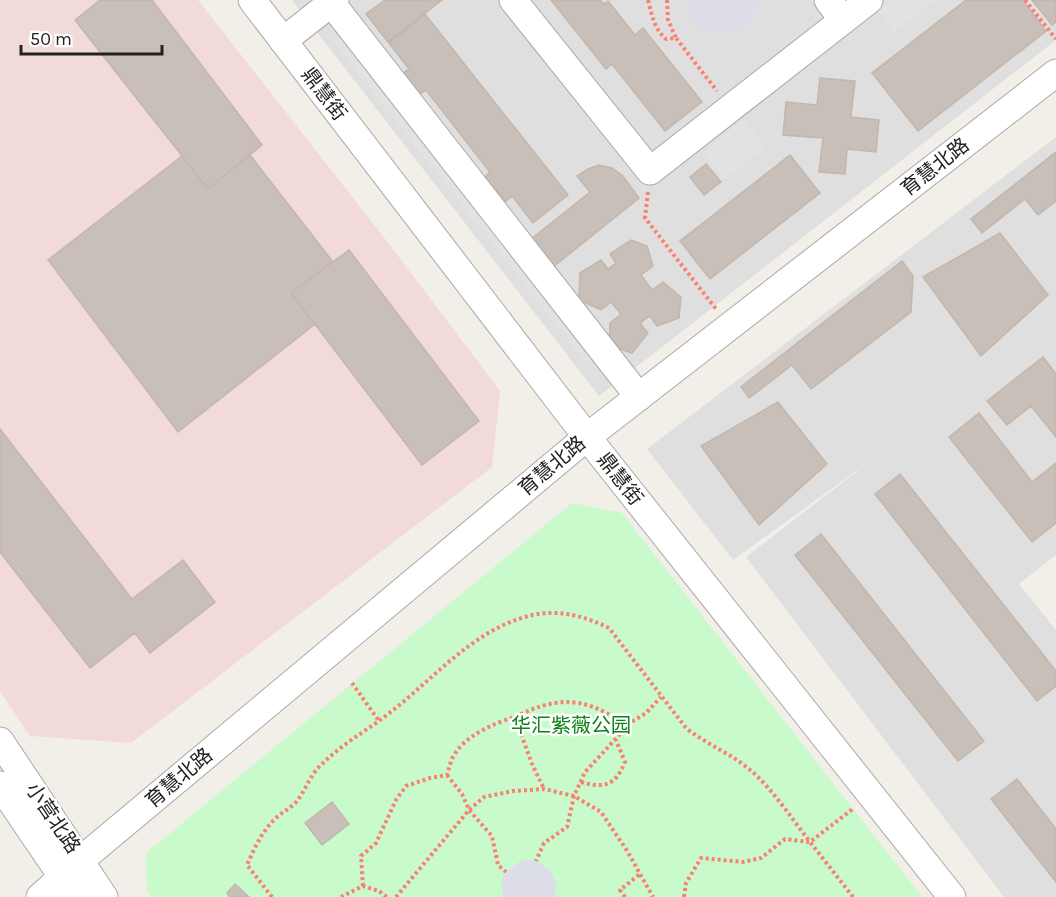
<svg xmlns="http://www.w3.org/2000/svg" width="1056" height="897" viewBox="0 0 1056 897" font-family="Karla,'Noto Sans SC',sans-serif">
<rect width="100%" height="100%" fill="#f2efe9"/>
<!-- residential -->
<path fill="#e0dfdf" d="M292,0H1056V40L599,396Z
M1056,137V555L1019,584L1056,630V897H1004L746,557L874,458L733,560L647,449Z"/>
<!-- commercial -->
<path fill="#f2dad9" d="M0,0H198L386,240L500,391L492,467L131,743L30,736L0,691Z"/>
<!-- park -->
<path fill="#c8facc" d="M572,503L622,513L922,897H151L147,890L146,853Z"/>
<!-- parking -->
<path fill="#e2e2e2" d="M889,0H936L894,32L877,9Z
M348,29L601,351L586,363L333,41Z
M744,119L766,147L724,180L703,152Z"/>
<!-- plaza -->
<path fill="#dddde8" d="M683,0H759V3L755,15L747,26L736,33L724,36L710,35L699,29L689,19Z
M527,860L536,861L550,870L556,884L555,897H503L502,879L506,872L519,862Z"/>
<!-- building -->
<path fill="#c7bfb8" stroke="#c4b6ab" stroke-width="1.5" d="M100,0H152L262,145L208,189L75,20Z
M385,0H442L388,42L366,14Z
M551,0H600L604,4L608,1L635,35L643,28L702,102L665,131L612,64L606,69Z
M966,0H1023L1046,31L918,131L872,73Z
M1032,0H1056V22L1052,25Z
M425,14L568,195L533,223L512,196L505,202L485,177L490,172L426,90L419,95L402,74L409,69L389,43Z
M820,78L855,81L851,117L879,120L876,152L847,149L845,174L819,172L823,138L783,135L786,102L817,105Z
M1056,152V201L1038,215L1025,199L982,233L971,219Z
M250,155L333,262L291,293L315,324L178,432L48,260L182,156L208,189Z
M790,155L820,193L710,279L680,241Z
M706,164L721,182L704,195L690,177Z
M599,165L612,168L623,176L639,198L553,267L531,239L590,192L577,176L588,169Z
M1000,233L1048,295L981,356L923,277Z
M631,240L647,246L653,266L641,275L652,290L663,282L681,297L679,318L657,326L650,316L640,323L648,333L632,353L609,345L610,323L621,314L611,302L601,310L579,300L580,273L601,260L608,269L616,263L610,254Z
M349,250L479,421L422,465L291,293Z
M902,261L913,276L911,312L811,389L792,365L749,398L741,387Z
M1043,357L1056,374V437L1031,406L1007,425L987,401Z
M778,402L827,464L759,525L701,446Z
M979,413L1032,482L1056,463V523L1032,542L949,437Z
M0,429L132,599L183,560L215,602L150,653L135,633L90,668L0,552Z
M900,474L1056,671V686L1037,701L875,494Z
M821,534L984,741L958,761L795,555Z
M1017,779L1056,829V882L991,799Z
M332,802L349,824L322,845L305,823Z
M235,884L249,897H230L227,893Z"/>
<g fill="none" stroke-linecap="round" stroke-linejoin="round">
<defs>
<path id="minor" d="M252,0L587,437L952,897
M329,0L639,397
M513,0L650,171L869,0
M828,0L843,20
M283,41L335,0
M0,741L104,897
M0,785L76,897
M40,897L81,860L587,437L1056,73"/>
</defs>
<!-- minor casing -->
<use href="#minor" stroke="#a9a9a9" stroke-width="29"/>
<!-- path -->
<path stroke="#fa8072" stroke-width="4" stroke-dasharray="3 3" stroke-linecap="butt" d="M648,0C652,15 654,29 666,39L676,38L717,91
M667,0L668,20L676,38
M1025,0L1056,39
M648,192L645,218L716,309
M352,683L379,721
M515,717C555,697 582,696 620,721L623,731L585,772L574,796L567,827L544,843L536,861
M622,728L646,713L661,697
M447,775L462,794L469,810L492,836L498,865L506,872
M581,782C604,789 616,785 625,762L616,740
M363,886L361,856L376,843L396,800L406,786L430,778L447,775C449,769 450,763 453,757C464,736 494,723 515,717L532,764L544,789
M272,897L247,865C254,849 262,831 275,819C282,812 291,808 297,801C305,791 310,776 319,767C340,745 368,730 392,711C434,678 472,632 525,617C554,608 583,615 609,628L686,728C706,744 730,753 749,769C772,788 792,819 810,842
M341,897L363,886L379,891L387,897
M396,897L469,810L484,797L513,791L544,789L574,796L601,812L626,849L653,897
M625,897L620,890L640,874
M684,897L686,883L701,858L743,862L761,858L785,839L809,842
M853,897L810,842L854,808"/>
<!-- minor -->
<use href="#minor" stroke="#fff" stroke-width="27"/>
</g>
<g text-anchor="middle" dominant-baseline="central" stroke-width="5" stroke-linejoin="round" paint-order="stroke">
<!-- street labels -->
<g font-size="20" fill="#222" stroke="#fff">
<text transform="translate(324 94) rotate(53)">鼎慧街</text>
<text transform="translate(935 167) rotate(-38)">育慧北路</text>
<text transform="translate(552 466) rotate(-40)">育慧北路</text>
<text transform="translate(620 479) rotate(52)">鼎慧街</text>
<text transform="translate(179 778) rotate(-40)">育慧北路</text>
<text transform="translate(53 818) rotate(56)">小营北路</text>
</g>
<!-- park labels -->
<g font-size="20" fill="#0c8416" stroke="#fff">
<text x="571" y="725">华汇紫薇公园</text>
</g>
</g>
<!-- scale -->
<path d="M21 45v9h141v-9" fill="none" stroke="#222222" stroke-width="3"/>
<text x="30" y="45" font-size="18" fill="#222222" stroke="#ffffff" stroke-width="4.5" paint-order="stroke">50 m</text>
</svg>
